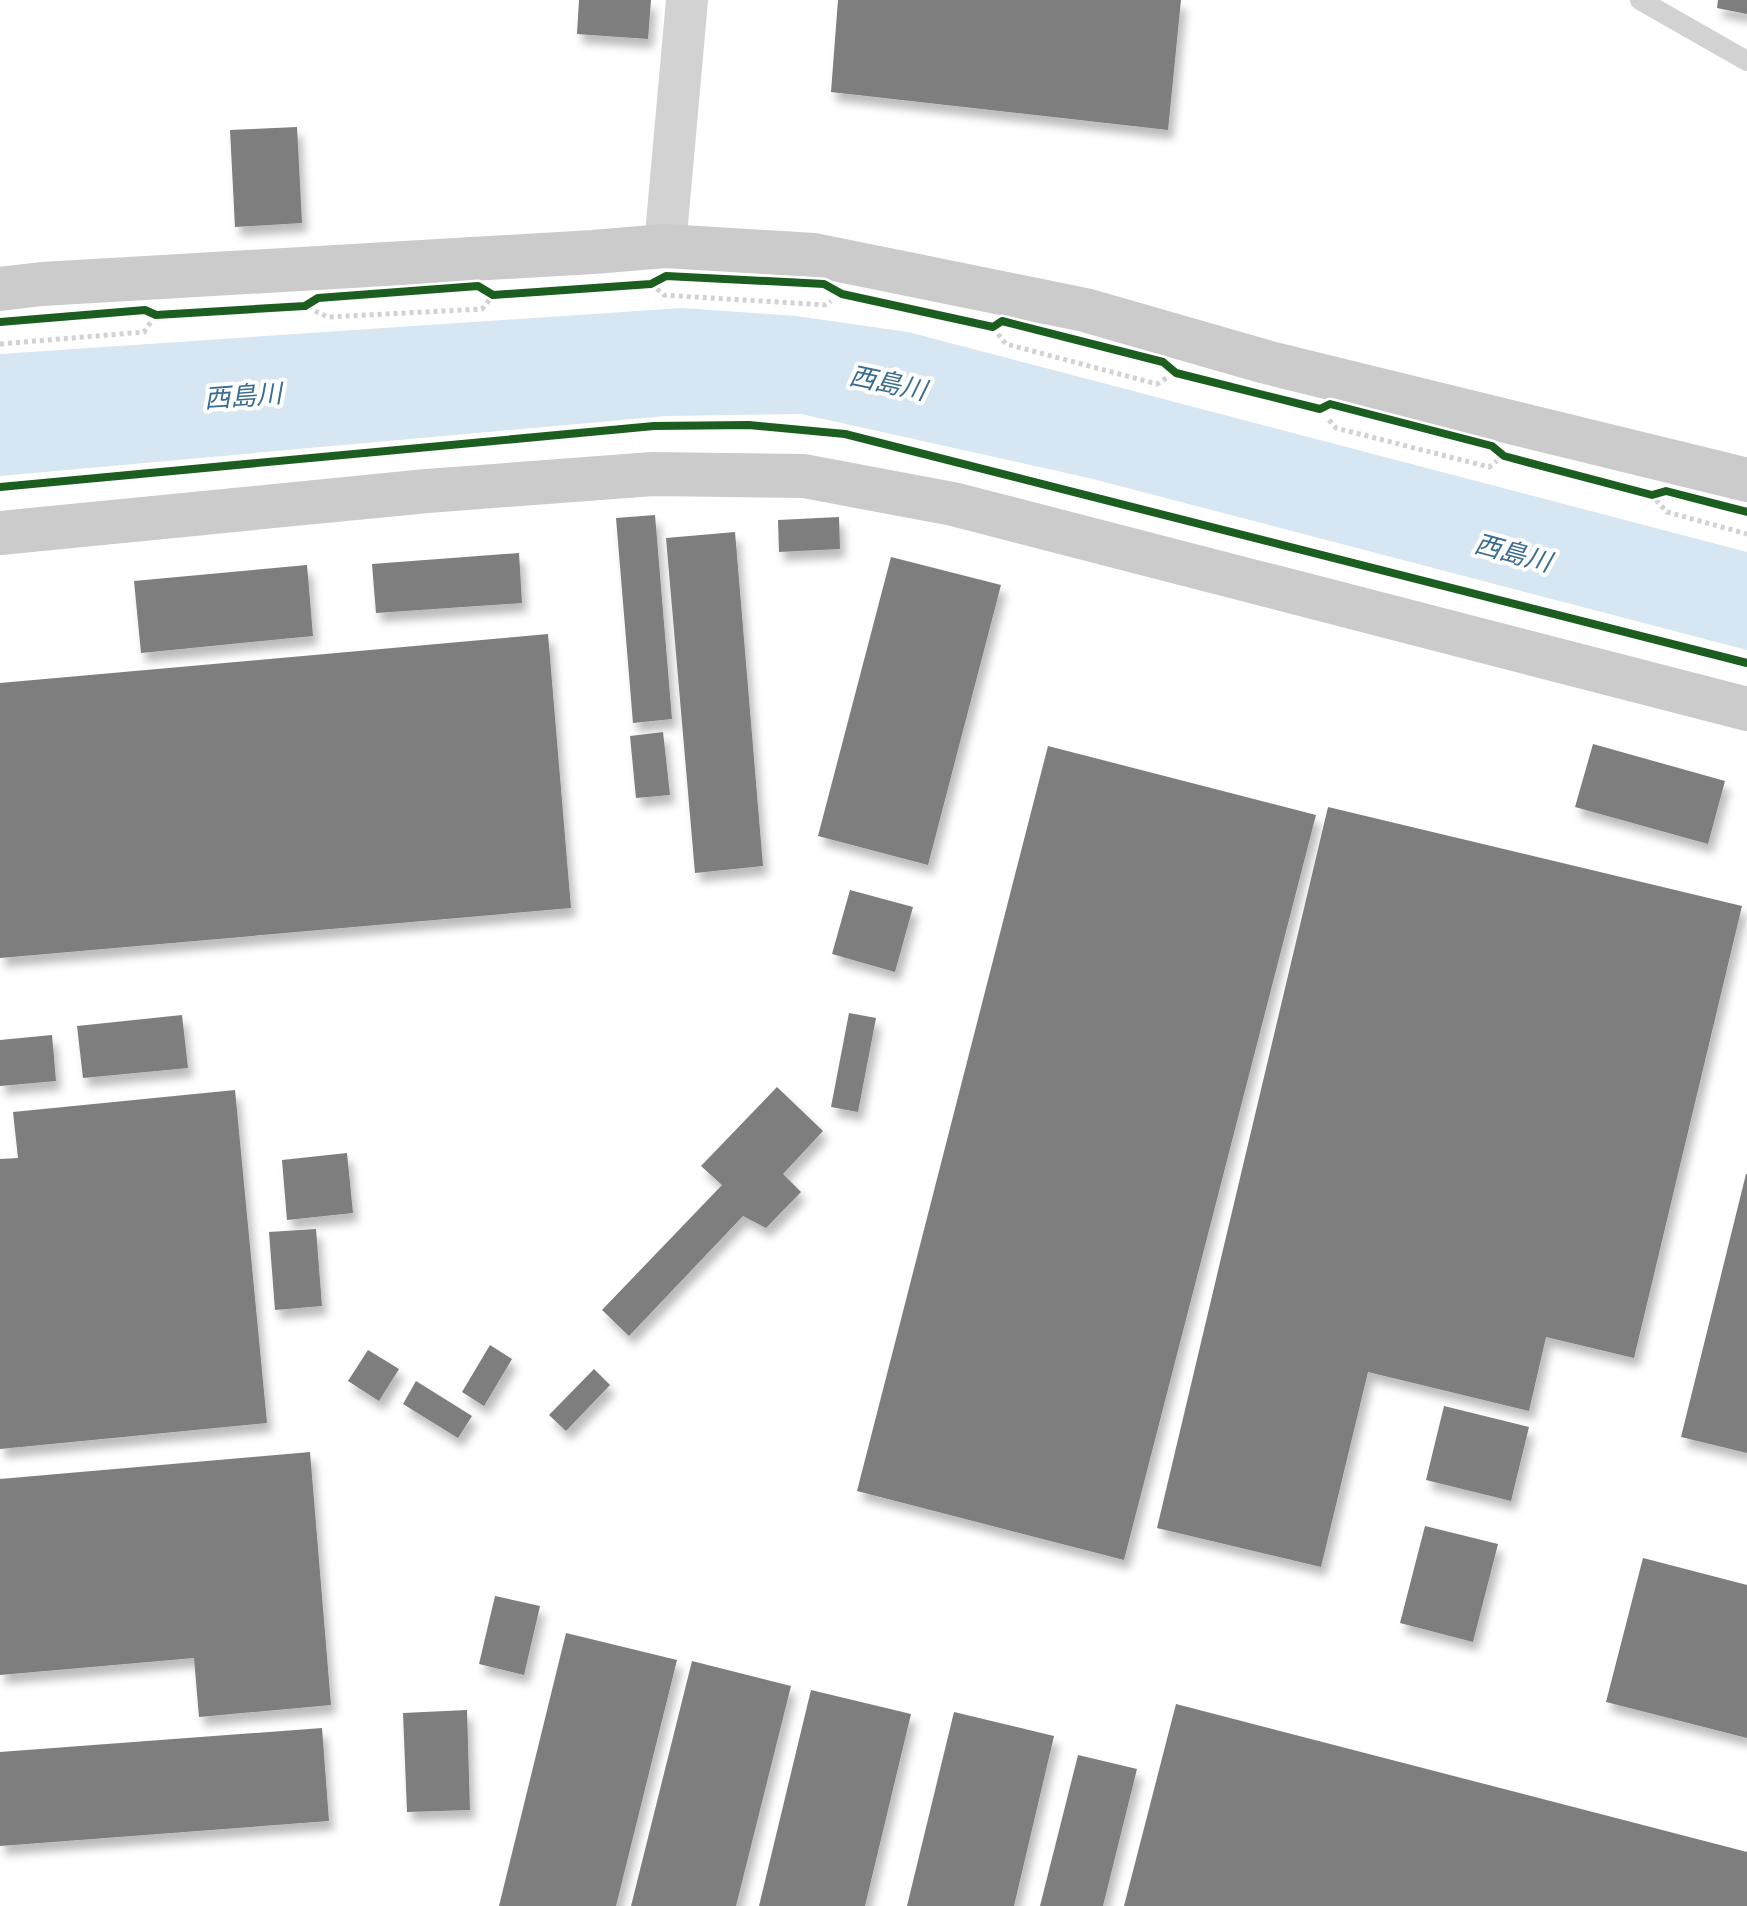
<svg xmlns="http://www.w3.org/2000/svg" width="1747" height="1906" viewBox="0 0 1747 1906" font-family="Montserrat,'Noto Sans JP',sans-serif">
<defs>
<filter id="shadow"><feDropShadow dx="5" dy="9" stdDeviation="4" flood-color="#0004"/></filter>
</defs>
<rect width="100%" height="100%" fill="#fff"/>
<!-- water -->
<path fill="#d6e6f2" d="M682,308L796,316L908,332L1747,552V650L1093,479L801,414L666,416L0,476V354Z"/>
<!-- building -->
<path fill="#7e7e7e" filter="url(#shadow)" d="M579,0H651L648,39L577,34Z
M838,0H1181L1168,130L831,92Z
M1718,0H1747V14L1717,8Z
M297,127L302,223L235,227L230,130Z
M655,515L672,719L633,723L616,518Z
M839,517L840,549L779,552L778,520Z
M735,532L763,866L695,873L666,538Z
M519,553L522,603L376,613L372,564Z
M891,557L1001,585L928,865L818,836Z
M307,565L313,636L141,653L134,581Z
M548,634L571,908L0,958V683Z
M663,732L670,795L636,798L630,736Z
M1593,744L1725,781L1708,844L1575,807Z
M1048,746L1316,815L1124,1560L857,1491Z
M1328,807L1742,906L1634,1358L1546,1337L1529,1411L1368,1372L1321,1567L1157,1528Z
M850,890L913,907L895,972L832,954Z
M849,1013L876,1018L858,1112L831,1107Z
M182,1015L188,1068L83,1078L77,1026Z
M52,1035L56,1081L0,1086V1040Z
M777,1087L823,1131L783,1174L801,1192L766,1228L743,1216L629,1336L602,1310L722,1185L701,1166Z
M235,1090L267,1423L0,1449V1159L18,1158L13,1112Z
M347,1153L353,1213L287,1220L282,1160Z
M1746,1174H1747V1453L1681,1437Z
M316,1229L322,1306L275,1310L269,1232Z
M490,1345L512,1359L484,1406L462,1392Z
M368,1350L399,1369L379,1401L348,1381Z
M594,1369L610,1385L566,1431L549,1415Z
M416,1381L472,1416L458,1438L403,1404Z
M1444,1406L1529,1427L1511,1501L1426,1480Z
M310,1452L331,1705L199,1717L194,1658L0,1675V1479Z
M1425,1526L1498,1544L1473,1642L1400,1623Z
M1643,1558L1747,1585V1738L1606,1702Z
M495,1596L540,1606L524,1675L479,1664Z
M566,1633L677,1660L616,1906H499Z
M692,1661L791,1686L736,1906H631Z
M811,1690L911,1714L865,1906H759Z
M1176,1704L1747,1852V1906H1124Z
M467,1710L470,1810L407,1812L403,1713Z
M954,1712L1054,1736L1014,1906H907Z
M322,1728L329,1821L0,1846V1752Z
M1078,1755L1137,1769L1103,1906H1040Z"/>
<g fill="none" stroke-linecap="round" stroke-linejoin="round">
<!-- path -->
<path stroke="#d2d2d2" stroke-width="5" stroke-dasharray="4 4" stroke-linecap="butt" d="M657,289L664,295L825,305L831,301
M315,311L328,317L482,309L490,299
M998,334L1006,344L1157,384L1168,377
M0,344L144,332L153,319
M1329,420L1336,428L1489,467L1497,461
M471,443L654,426L749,425L845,434L906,450
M0,487L258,463
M1656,500L1667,512L1747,534"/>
<!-- lane -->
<path stroke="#d2d2d2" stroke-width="20" d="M1640,0L1747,61"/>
<!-- street -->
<path stroke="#d2d2d2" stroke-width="42" d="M665,246L687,0"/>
<!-- secondary -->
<path stroke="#cbcbcb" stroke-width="44" d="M0,289L42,284L593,252L665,246L814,255L1085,310L1266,362L1747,480
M0,533L427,491L653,474L804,476L953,504L1747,709"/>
<defs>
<path id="cycleway" d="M0,322L145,310L156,315L305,306L318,298L478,286L493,295L651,284L666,276L824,284L842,294L993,327L1002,321L1163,362L1176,373L1320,409L1330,404L1492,446L1504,456L1652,495L1666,491L1747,512
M0,487L654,426L749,425L845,434L1747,663"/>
</defs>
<!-- cycleway casing -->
<use href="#cycleway" stroke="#fff" stroke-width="13"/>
<!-- cycleway -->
<use href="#cycleway" stroke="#1b5e20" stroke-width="8"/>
</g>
<g text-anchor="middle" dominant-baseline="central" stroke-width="8" stroke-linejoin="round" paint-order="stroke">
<!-- water labels -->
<g font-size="26" font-style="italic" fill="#396c91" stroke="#fff">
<text transform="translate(888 383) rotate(12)">西島川</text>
<text transform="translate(243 396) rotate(-4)">西島川</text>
<text transform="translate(1513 553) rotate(15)">西島川</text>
</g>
</g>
</svg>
